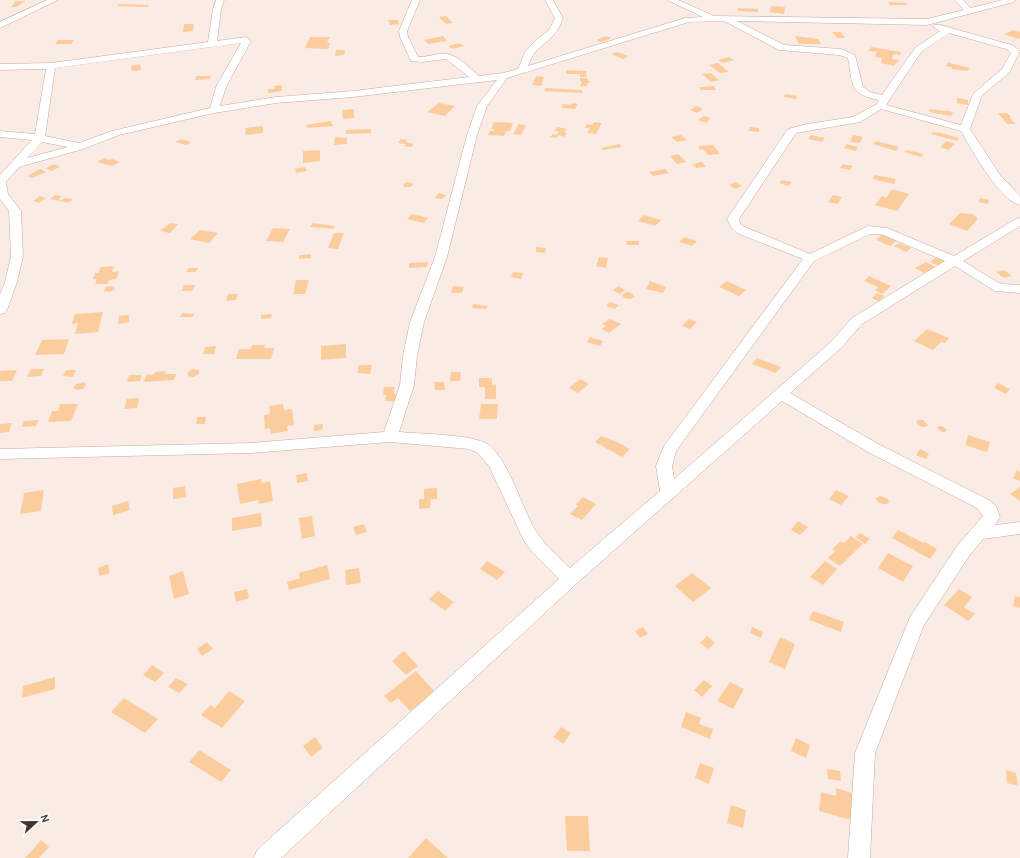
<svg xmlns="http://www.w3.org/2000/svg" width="1020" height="858" viewBox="0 0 1020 858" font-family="'Alegreya Sans',sans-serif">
<rect width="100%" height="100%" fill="#fbebe5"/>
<!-- building -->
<path fill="#fccd9c" d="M16,1H25L16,7H11Z
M888,2L906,3L908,5H890Z
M119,4L149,5L148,7L117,6Z
M771,6L785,7L784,14L770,12Z
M738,8L758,9V12L738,11Z
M446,16L453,23L446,24L439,17Z
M388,20H398L399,24L390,25Z
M184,24H194L193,31L183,32Z
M1014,30L1020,32V38L1018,39L1004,34Z
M832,32H841L845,38H837Z
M443,36L447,41L428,44L424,40Z
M606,36L612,38L602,42L596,40Z
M795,36L818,39L821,44H799Z
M310,37H330L327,43H330L328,49L305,48Z
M58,40H74L71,44H55Z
M460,43L464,46L452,49L448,46Z
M871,47L901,52L900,55L893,54L892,59L899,60L894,66L881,63L882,58L875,57L877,52L869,51Z
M336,50H345L344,55L335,56Z
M617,52L629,56L623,59L611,54Z
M729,57L734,60L723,63L718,60Z
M948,62L953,64L970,68L967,71L951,69L952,67L946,66Z
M718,63L729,72L720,73L709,65Z
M140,64L141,70L132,71L131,66Z
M566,70L586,71L587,77H580V74H566Z
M711,73L719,80L711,82L702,74Z
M196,76H211L210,79L195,80Z
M536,76L544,77L541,86L532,85Z
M580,78H587L590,83H587V86H580L582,81H580Z
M282,85V91L268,93V89H275L274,86Z
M714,86L716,90H701L699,87Z
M545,88L582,90V93L544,91Z
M785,94L797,96L796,99L784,97Z
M957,98L968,100V105L957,103Z
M439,103L455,106L445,116L427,112Z
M572,103L578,104L575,109L561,108L563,104L571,105Z
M696,106L703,109L697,113L690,110Z
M354,109V118L343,119L342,110Z
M930,109L945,111V110L953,112L951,116L929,112Z
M998,113H1007L1011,117H1009L1016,124H1007Z
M704,116L711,118L706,123L698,120Z
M331,121L333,126L308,128L306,125Z
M494,122L513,123L510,131H506L504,136L488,135L490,131H493L494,129H491Z
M594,122L602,123L596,134L587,133L590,128H585L587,124L592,125Z
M519,124L526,125L521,135L513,134Z
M263,126V133L246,135L245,128Z
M558,127L567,129L564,132L567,133L564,137L559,135L556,138L550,137L553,134L556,135L559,132L554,131Z
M750,127L759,128V132L749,131Z
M371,129V133L346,134V130Z
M933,132L941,133L959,138L957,141L931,134Z
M681,135L687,140L677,142L671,137Z
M811,135L825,138L822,142L808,139Z
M853,135L863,137L860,143L850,142Z
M335,137L347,138V144L334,145Z
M181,139L191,142L186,145L175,142Z
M401,139L407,140L406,142L414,144L411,147L404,146L406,144L398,143Z
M876,141L899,147L896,151L873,144Z
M946,141L955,144L948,150L940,147Z
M619,144L622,147L603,150L601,148Z
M847,144L858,147L856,151L844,148Z
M713,145L720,154L708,155L703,149L700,150L698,146Z
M320,150V161L303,163V151Z
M907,150L924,154L921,157L904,152Z
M678,154L686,162L677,164L670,156Z
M105,158L109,160L112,159L120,162L112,166L97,162Z
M702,162L706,167L696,168L692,164Z
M54,164L60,167L51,171L46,168Z
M843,164L853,166L850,170L840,168Z
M305,167L307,171L296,173L295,169Z
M40,169L46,172L32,178L27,176Z
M665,169L669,173L653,176L649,172Z
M875,175L896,179L894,184L873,179Z
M782,180L792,182L789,186L779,183Z
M407,182L412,183L413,185L410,187H404L403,184Z
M736,182L742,186L735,189L729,185Z
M892,189L909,194L897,211L875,205L882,196L886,198Z
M439,193L446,195L442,199L435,198Z
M55,195L62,196L58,199L62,200L65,198L73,199L68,203L50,199Z
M833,195L842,197L838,204L828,202Z
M40,196L46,198L39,203L33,201Z
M980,198L989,200L988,204L979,202Z
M960,213L972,214L977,217V220L967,231L949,224Z
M412,214L428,218L424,223L407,219Z
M644,215L661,220L655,226L638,221Z
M170,223L178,224L170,233L160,231Z
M313,223L335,226L333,229L310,227Z
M273,228L290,229L283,242L266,241Z
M200,230L218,233L209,243L190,239Z
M334,233H344L338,249L328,248Z
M883,234L897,240L890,246L876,240Z
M684,237L697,241L692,246L679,242Z
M626,241H639V245H627Z
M899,243L911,248L906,252L894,246Z
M536,247L546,248L545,253L536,252Z
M311,254V258L299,259V255Z
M599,257L608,258L606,268L596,266Z
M936,257L946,262L939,266L930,262Z
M428,262L427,267L409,268V263Z
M926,262L935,267L924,273L915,268Z
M114,266L112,272L119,271L116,279L109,280L108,284H95L97,279H93L95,273H98L101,267Z
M189,268H198L196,272H186Z
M1005,270L1012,276L1004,278L996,272Z
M513,272L523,273L521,279L511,277Z
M869,276L891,286L882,294L875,290L878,287L864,281Z
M296,280H309L305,294H293Z
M650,281L666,287L663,293L646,289Z
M727,281L746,290L739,296L719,287Z
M184,285H195L192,291H182Z
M111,286L115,287L114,290L109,292L104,291L106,287Z
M453,286L464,287L462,293H451Z
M618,286L625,290L620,294L613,290Z
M626,292L632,293L635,297L630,299L624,298L622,295Z
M877,293L884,296L879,301L872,298Z
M228,294H238L236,300L226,301Z
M610,302L619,305L615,309L606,306Z
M473,304L488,306L486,309L472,308Z
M103,312L98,332L75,334L78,323L72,324L75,314Z
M182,313L194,314L193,317H180Z
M272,314L271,318L261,319V315Z
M129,315V322L118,324L119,316Z
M610,319L621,324L609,333L601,329L606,326L602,324Z
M689,319L697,322L690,329L682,326Z
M927,329L949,338L945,343L941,342L933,350L914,341Z
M590,337L603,341L600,346L587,342Z
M69,339L64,354L35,355L42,340Z
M346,344V358L321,360V346Z
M252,345H265L264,348H274L271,359H236L239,349H251Z
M216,346L214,354H203L205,347Z
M757,358L781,367L776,373L752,364Z
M359,365H372L370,374L357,373Z
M31,369H44L41,376L27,377Z
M192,369L199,370V374L193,377L188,376V372Z
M17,370L12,381H0V371Z
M66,370H76L73,377L63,376Z
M166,371L165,374H176L174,380L144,382L146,375L155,374V372Z
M451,372H461L460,381H450Z
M129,375H142L140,381L127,382Z
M479,378H492V385L496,384V399H485V387H479Z
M580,379L589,384L578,393L569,388Z
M84,382L86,385L83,389L77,390L73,388L76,384Z
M434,382H444L445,390H435Z
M998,383L1010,389L1006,394L994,388Z
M384,387H394V394H398L397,401H385L386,395H383Z
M139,398L137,408L124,409L127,399Z
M60,404H78L71,421L48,422L52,411H58Z
M283,404L284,410L292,409L294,425L287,426L288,431L271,434L270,428L265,429L264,415L270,414L269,406Z
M481,404H498L497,419H479Z
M197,417H206L205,424H196Z
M39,420L36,426L22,427L24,421Z
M918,420H923L928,425L926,427H922L918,425L916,422Z
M12,423L9,432L0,433V424Z
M323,424L322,430L314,431V425Z
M939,426H942L947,430L945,432H942L937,428Z
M968,435L990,442L987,452L965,445Z
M601,436L619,443L630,449L622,457L595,442Z
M920,449L929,453L926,459L916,455Z
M1017,470L1020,472V481L1013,478Z
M307,473L308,481L297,483L296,475Z
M261,479L262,483L270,481L273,501L259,504L258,500L240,504L237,484Z
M185,486L186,497L173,499V488Z
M1020,487V501L1010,494Z
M437,488V499H431L430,508L419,509V499H424V489Z
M44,490L41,511L20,514L24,493Z
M836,490L849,496L841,505L829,499Z
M880,496L888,499L889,502L887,504H882L877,501L876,498Z
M583,497L596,504L582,520L570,514L578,506L576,504Z
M128,501L130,510L113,515L112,506Z
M261,513L262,526L232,531V518Z
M312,516L315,536L302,539L299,518Z
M798,521L808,527L800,535L791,530Z
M364,524L367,532L356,535L353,527Z
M898,530L924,543L925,542L937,549L930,559L892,538Z
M860,533L870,539L865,544L855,537Z
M851,536L863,544L840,566L828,558L835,551L832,549L841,541L844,543Z
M888,553L913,566L903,582L878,568Z
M487,561L505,572L497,580L480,569Z
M825,561L837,569L823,585L810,577Z
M108,564L110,573L99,576L98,568Z
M327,565L330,579L289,590L287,582L300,578L299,573Z
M359,568L361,583L346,585L345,570Z
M183,571L189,594L174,599L169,576Z
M692,573L711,588L693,602L675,586Z
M247,589L249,598L236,602L234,592Z
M959,589L972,597L964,607L975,614L968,621L944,605Z
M438,591L454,602L445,611L429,599Z
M1015,596L1020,597V608L1013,606Z
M813,611L844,622L841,632L809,620Z
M643,627L648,634L640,638L635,631Z
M752,627L763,632L761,638L750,633Z
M707,636L715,643L708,649L700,643Z
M780,637L795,644L785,669L769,662Z
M207,642L213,649L202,656L197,649Z
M404,651L418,666L406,675L392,661Z
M152,665L164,673L155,682L143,675Z
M416,671L435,692L410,711L398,698L391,703L384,696Z
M55,677V689L22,698L23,686Z
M176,678L188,684L179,693L168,687Z
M704,680L712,686L702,697L694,690Z
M730,682L744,689L733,709L717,701Z
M229,691L245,701L222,728L201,715L210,705L215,708Z
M124,698L158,719L145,733L111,712Z
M686,712L701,718L699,724L713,729L710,739L681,727Z
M561,727L571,733L563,744L553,737Z
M315,737L323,748L311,757L303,746Z
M796,738L810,745L806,758L791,751Z
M199,750L231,770L221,782L189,762Z
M700,763L714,768L709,784L695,778Z
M827,769L840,771L841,781L828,779Z
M1006,770L1016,773L1018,786L1007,783Z
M836,788L852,793L851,820L819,811L821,792L836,796Z
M731,805L746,810L743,828L727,823Z
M565,816H588L590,851H567Z
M426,838L448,858H408Z
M41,840L49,847L39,858H25Z"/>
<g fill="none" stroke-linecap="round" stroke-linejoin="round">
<defs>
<path id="minor" d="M47,0H58L0,28V22Z
M216,0H224L221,9L217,41L246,37L251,41L226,87L220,106L276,97L353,91L469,77L446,59L422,62L411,61L400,37L399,31L412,0H420L407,31L408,37L418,57C425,57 432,55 439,54C456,52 467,66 479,76L503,73L518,69L525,52L536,40L549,30L555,18L545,0H553L563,18C561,22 559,29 556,32C545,47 536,44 528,66L685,18L703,17L667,0H678L714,16L927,19L964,10L955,0H963L971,8L1002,0H1015L1014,2L927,25L737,21L784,45L841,49L855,55L863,87L870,92L882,95L915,48L940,31L933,27L934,25H940L1012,45L1020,51L1009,73L982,95L970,129L1000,175L1020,196V205C999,200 972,150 961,131L881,109L860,122L796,133L739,219L740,224L745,227L810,254L868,226L887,228L954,256L1016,219L1020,218V226L963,261L997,282L1002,284L1020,285V293L995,291L955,266L862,324L841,348L790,393L878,444L989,500L996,506L1000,517L995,525L1020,522V534L983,539L969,556L924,625L875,753L870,858H848L855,753L910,617L957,546L983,516L977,508L868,452L782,401L576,584L281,858H254L257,850L559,579L533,553L524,541L489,466L478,453L469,449L390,442L251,453L0,459V449L251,443L384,432L400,385L403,356L410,322L435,257L467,135L477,106L497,80L353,97L276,103L214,113L119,135L83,149L19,167L6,182L8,194L21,211L23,256L17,282L7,310L5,313L0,314V294L5,282L11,256L9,211L0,199V175L32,140L0,137V131L35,134L46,69L0,70V64L51,63L208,42L213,9ZM724,21L779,50L839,55L848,58C853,85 849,94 879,100L877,104L853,117L807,124L788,129L727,219L731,227L737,233L803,259L664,446L656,466L660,491L570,568C559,557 546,546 537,533C522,510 510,462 489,445C474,434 419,434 399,432L414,385L417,356L424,322L447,257L477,135L487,106L507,78L689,22ZM949,33L1006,49L1011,53L1002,69L973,94L961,125L886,105L921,52ZM241,43L216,87L210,108L112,131L79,143L45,136L55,68ZM42,142L68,147L27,158ZM870,234H881L945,261L852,318L831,342L674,479L672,466L676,451L814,261Z"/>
</defs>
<!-- minor casing -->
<use href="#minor" stroke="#c3aaa0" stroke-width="1"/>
<!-- minor -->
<use href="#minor" fill="#fff" fill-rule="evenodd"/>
</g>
<!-- north arrow -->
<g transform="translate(36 822) rotate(68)" stroke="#fcfcfc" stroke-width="3" paint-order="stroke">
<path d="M0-3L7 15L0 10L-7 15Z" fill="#403531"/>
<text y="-6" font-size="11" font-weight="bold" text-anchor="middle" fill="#403531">N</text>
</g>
</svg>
